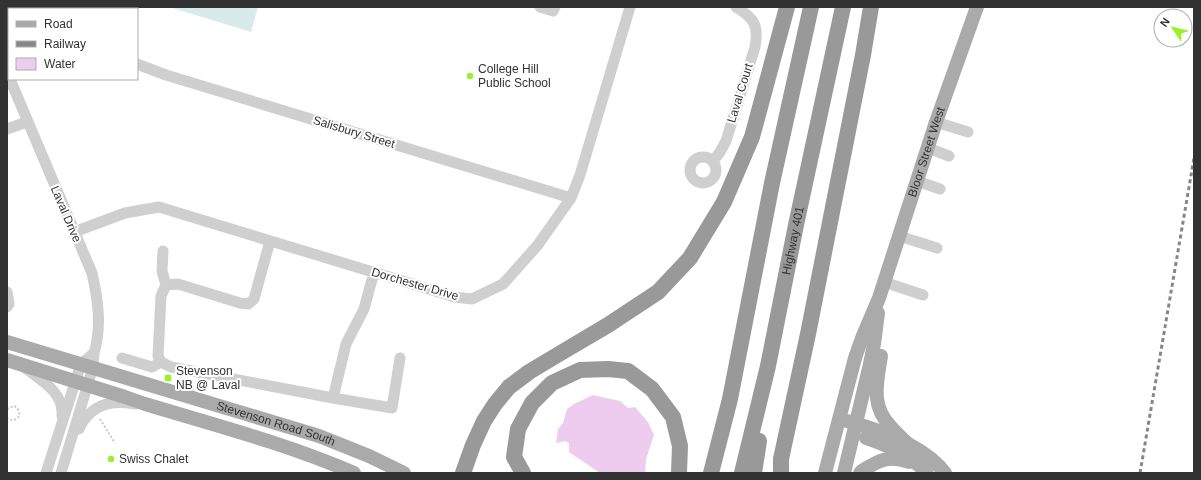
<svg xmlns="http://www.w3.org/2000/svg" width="1201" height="480" viewBox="0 0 1201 480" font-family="Helvetica,sans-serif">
<rect width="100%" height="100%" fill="#fff"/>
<!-- green -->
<path fill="#d9eaea" d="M36,7H125L124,9H36Z
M169,7H258L251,32Z"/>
<!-- water -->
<path fill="#edccf0" d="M593,395L620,401L628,408L635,407L648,422L654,435L646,459L645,473H600L569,452V443L565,441L556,443L558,429L563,423L567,409L574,404Z"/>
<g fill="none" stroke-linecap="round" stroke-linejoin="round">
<!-- path -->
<path stroke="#c9c9c9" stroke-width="2" stroke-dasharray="2 2" stroke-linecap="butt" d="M66,7L70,9
M103,8V7
M7,409L14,406C25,412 17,425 7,418
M100,419L115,443"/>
<!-- minor -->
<path stroke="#cfcfcf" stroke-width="11" d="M540,7L553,11L555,7
M18,9V7
M137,64L166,75L571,198
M11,79L12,84L92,273C98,300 102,326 94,353
M936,122L968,132
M7,129L27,122
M928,148L949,156
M690 170a13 13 0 1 1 26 0a13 13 0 1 1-26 0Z
M713,161L720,152L726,141L755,47C759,25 754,18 736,7
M917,181L940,189
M74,232L125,213L159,207L455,297L472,299L503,284L537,246L571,198L580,175L630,7
M899,236L937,248
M270,241L254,299L248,304L240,303L178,284L166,285L161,296L158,356L161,362L171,367L333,398L346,344L364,309L374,272
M163,251L162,271L166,285
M884,282L923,295
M7,292L9,304L7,307
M122,358L152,367L161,362
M25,368C42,381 64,392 62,416
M333,398L392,408L400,358
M79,429C85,415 97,405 112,403C119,402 128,403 135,404
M46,473L81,364L94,353L93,367L61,473"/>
<!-- major -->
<g stroke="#aaa" stroke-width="14">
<path id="s1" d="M7,342L319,436L369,456L404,473"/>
<path d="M881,356C877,382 870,406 891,427C896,433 903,439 909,445"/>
<path d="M7,360L125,397L145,404C215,425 287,444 354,473"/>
<path d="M847,421C880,430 924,445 945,473"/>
<path d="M866,438C889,446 910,455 927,473"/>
<path id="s2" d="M825,473L855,358L862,338L879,298L936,122L977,7"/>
<path d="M844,473L870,364L874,344L878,313"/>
<path d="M860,473L862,471C879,460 889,455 909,462"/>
</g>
<!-- highway -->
<g stroke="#999" stroke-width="16">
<path d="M463,473L473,445L484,421L495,404L509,387L529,372L559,354L608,325L658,292L690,258L724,202L752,137L787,7"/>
<path d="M523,473L514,457L518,429L532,403L552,383L580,370L608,369L628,371L652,389L673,417L680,446L679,473"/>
<path d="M711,473L730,399L772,183L811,7"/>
<path id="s3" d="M742,473L768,366L796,225L843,7"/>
<path d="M754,473L759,441"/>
<path d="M781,473V459L808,334L863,55L871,7"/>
</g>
<!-- rail -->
<path stroke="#878787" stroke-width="3" stroke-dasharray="4 3" stroke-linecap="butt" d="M1140,473L1194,158"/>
</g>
<!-- markers -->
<g fill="#99f12c" stroke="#fff" stroke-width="1.5">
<circle cx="470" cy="76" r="4"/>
<rect x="164" y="374" width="8" height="8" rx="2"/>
<circle cx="111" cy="459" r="4"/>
</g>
<g text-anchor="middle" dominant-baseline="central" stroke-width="4" stroke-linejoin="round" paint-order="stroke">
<!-- poi labels -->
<g font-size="12" fill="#323232" stroke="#fff" text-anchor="start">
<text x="478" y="69">College Hill<tspan x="478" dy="14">Public School</tspan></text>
<text x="176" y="371">Stevenson<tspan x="176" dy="14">NB @ Laval</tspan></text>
<text x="119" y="459">Swiss Chalet</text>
</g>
<!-- street labels -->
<g font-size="12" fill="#323232" stroke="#fff">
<text transform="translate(740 93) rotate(-73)">Laval Court</text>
<text transform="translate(354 132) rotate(17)">Salisbury Street</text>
<text stroke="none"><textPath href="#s2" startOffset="337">Bloor Street West</textPath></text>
<text transform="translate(66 214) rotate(67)">Laval Drive</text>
<text stroke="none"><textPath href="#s3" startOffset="238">Highway 401</textPath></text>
<text transform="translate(415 284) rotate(16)">Dorchester Drive</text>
<text stroke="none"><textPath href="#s1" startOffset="281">Stevenson Road South</textPath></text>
</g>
</g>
<!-- border -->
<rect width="1201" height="480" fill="none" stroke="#323232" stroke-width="16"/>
<!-- legend -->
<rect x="8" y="8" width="130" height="72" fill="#ffffff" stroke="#adadad"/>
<rect x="16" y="21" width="20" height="6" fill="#aaaaaa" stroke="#adadad"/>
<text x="44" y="28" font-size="12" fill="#323232">Road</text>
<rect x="16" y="41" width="20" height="6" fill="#878787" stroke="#adadad"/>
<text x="44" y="48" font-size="12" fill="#323232">Railway</text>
<rect x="16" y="58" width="20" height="12" fill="#edccf0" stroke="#adadad"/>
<text x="44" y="68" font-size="12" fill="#323232">Water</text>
<!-- north arrow -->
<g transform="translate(1173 28) rotate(305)"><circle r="19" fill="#ffffff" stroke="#adadad"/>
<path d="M0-3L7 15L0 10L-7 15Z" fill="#99f12c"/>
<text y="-6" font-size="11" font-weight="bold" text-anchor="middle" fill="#323232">N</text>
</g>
</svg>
